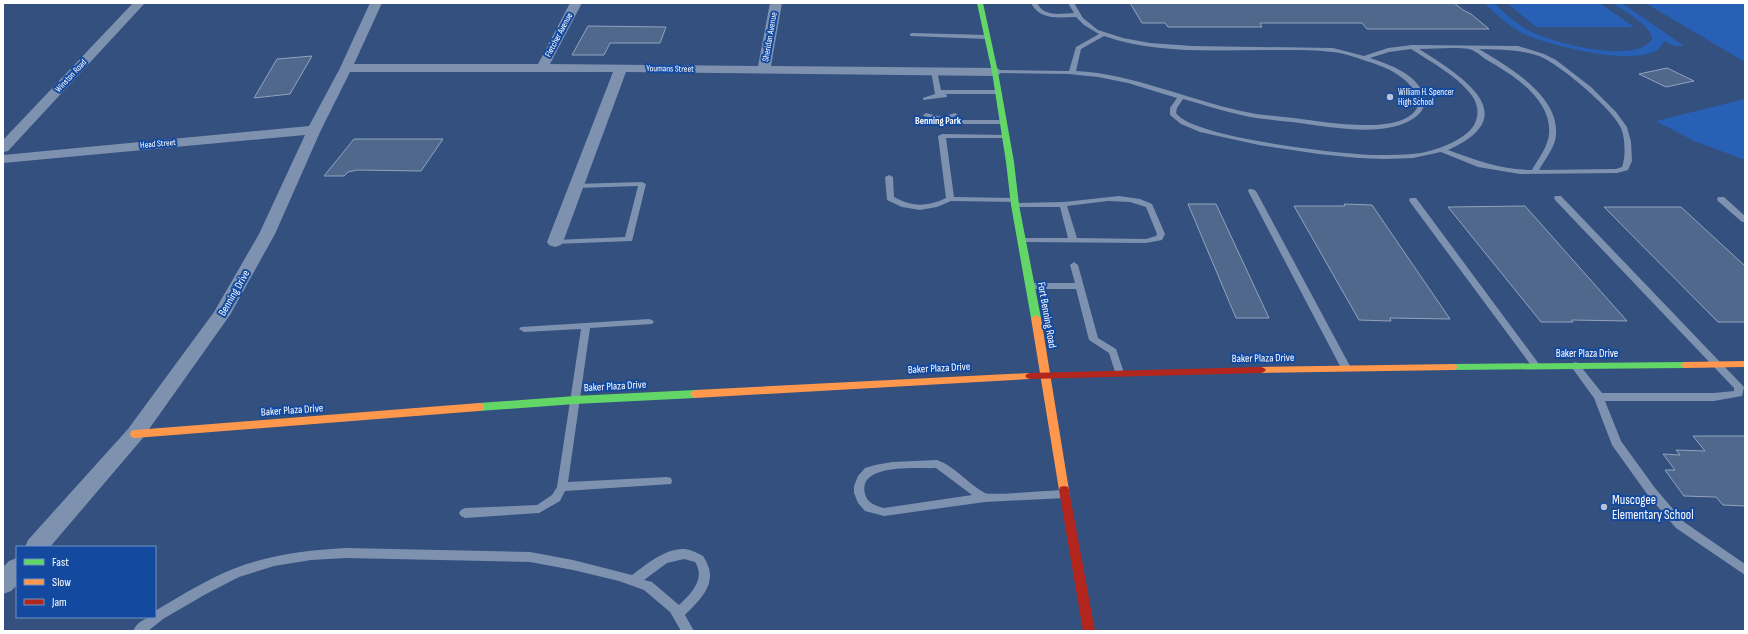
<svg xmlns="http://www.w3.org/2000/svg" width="1748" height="634" viewBox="0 0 1748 634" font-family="'Sofia Sans Condensed',sans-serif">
<rect width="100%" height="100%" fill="#33507f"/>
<!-- green -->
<path fill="#2860b5" d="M1484,3C1486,3 1491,2 1493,3C1496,4 1500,9 1502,11C1512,19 1521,27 1532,32C1553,43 1637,65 1652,39C1652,26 1623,10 1612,3H1622L1684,46H1674L1664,41C1654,74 1544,44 1522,33C1508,25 1496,14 1484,3Z
M1507,3H1600L1634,27H1536Z
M1654,3H1745V62L1647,4Z
M1745,99V160L1694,141L1656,121Z"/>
<!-- building -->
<path fill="#51688d" stroke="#93a3bd" d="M1130,3H1454L1463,10L1471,14L1489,29H1367L1362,23H1260L1262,27H1168L1165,23H1142Z
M588,26L666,27L660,43H610L604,55H572Z
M312,56L290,94L254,98L277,59Z
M1667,68L1694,81L1666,87L1639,74Z
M354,139H443L421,171L357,170L348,172L344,176H324Z
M1188,204H1216L1269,318H1236Z
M1344,204L1372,205L1450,319L1390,318L1391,321L1359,320L1294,206H1345Z
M1525,206L1627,321L1572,320L1573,322H1541L1448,207Z
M1604,207H1681L1745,266V322H1718Z
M1693,436H1745V506L1723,505L1716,497L1684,496L1665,470H1675L1663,454L1680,455L1676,450L1705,451Z"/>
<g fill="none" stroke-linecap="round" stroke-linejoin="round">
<!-- lane -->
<path fill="#7e91af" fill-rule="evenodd" d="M1031,3H1037C1044,17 1060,14 1074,13L1068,3H1074L1083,18L1098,30L1123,38L1150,43L1192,46L1333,48L1364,56L1388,48L1412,45L1518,46L1544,54L1556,60L1591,87L1616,112L1627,127L1631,142L1632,161L1628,170L1617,173L1520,174L1478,167L1441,152L1413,158L1385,159L1358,158L1319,154L1259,145L1200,132L1181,124L1170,115V108L1177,98L1128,83L1098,77L1068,74L993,73L992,72L995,70L1069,71L1076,47L1099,34L1084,25L1076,17C1059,17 1040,21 1031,3ZM1104,36C1161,56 1224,49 1284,50C1300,50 1316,50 1332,52C1344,53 1355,57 1366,61C1380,65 1395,71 1406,81C1413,88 1422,98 1417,108C1401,137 1320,121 1293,118C1276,116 1258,115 1241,111C1186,99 1133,74 1076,71L1081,49ZM1411,49C1431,62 1454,74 1469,92C1477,101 1480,112 1475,123C1468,139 1437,150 1421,153C1406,155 1391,155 1375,155C1341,154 1193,138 1176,113L1177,108L1183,99C1202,104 1222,111 1241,115C1258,119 1275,120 1292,122C1327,126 1387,140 1417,116C1426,108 1426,100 1421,89C1411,72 1388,64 1370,58L1389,52ZM1419,49C1434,49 1454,47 1469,49C1475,50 1482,57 1487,60C1513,75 1552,99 1549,134C1548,147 1538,159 1532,170C1502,170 1475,160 1448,150C1527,115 1460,75 1419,49ZM1479,49C1500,50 1519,49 1539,56C1558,63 1613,109 1621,128C1625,138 1626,156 1622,167L1616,169L1539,170C1545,159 1556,146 1556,134C1559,95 1507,66 1479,49Z
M912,33L987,35L990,37L987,39L910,36V34Z
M934,69L937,71L941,90H998L1001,92L998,94H945L947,95V97L923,100V98L935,94L931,71Z
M926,113L942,117L955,113L958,115L946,120H1003L1006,122L1003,124H942L940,123L939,120L924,116L923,115Z
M942,134L1007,135V137L1005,138H946L954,197L1014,198L1018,200L1017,202L951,201L937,207L920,210L902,207L887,200L885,177L889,175L893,177L894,197C912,207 927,207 946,198L938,136Z
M642,182L646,184L632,241L555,244L551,242L555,240L625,237L638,186L576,188L572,186L576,184Z
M1249,189H1252L1256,191L1351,368L1349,370H1343L1341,368L1248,191Z
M1119,196L1140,199L1152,204L1165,234L1162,240L1146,243L1022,242L1018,240L1022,238H1068L1060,207H1012L1011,205L1012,203L1064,202ZM1108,201L1130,202L1146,207L1157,234L1156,236L1146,239L1077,238L1067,206Z
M1555,196H1561L1744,387L1742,396L1714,401H1605L1621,441L1655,488L1684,522L1745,564V575L1676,528L1647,494L1612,445L1594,398L1570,365L1575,362L1578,363L1602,393H1714L1734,391V388L1555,200L1554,198Z
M1718,197H1724L1745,216V222H1742L1718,201L1717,199Z
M1410,198H1416L1539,364L1541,366L1539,368H1533L1410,202L1409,200Z
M1074,262L1078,265L1098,338L1116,349L1124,373L1122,375H1116L1109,353L1089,340L1076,289H1030L1026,286L1030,283H1075L1070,265Z
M649,319L652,320L654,322L652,324L590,328L568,482L667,477L671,478L672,481L671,484L565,491L560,501L539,513L465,518L461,516L459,513L461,510L465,508L537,505L552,495L557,487L581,329L524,332L519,329L521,327Z
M937,460C955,466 968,484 985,493C992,496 1053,490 1065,490L1069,491L1070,494L1069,497L1065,498L985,502L884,516L865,511L858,503L854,493V486L858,476L865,468L875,465L892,462ZM936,468L972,495L884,508C876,506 867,503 865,494C857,463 917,469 936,468Z
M346,548L530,552L573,560L632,575C647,564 665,548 685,549C691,550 698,553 703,556C720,581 703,597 685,615L694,631H681L670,612L644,590L619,581L573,570L530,562L346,558L311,560L274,566L239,577L206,594L163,619L148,631H133C137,622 146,617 155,617V611C180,596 206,580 233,569C269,555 307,550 346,548ZM684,559L695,562C706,579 691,594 679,605L652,582L644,580L667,563Z"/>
<!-- street -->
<path fill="#7e91af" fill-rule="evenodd" d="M133,3H145L8,151L3,152V140Z
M370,3H382L354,64H538L570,3H582L550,64L758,66L770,3H782L771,66L995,68L999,69L1001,72L999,75L995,76L626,72L563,242L561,245L555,247L549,245L547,242L613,72H350L321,130L275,234L230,315L142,439L50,547H25L28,540L128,429L214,312L259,234L305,135L3,163V155L309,126L340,68Z
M17,558V585L11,591L3,594V567L9,561Z"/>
<!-- fast -->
<path fill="#63d668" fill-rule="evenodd" d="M977,3H983L998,72L1014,162L1019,205L1041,318L1036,321L1031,318L1011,205L1006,162L992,72Z
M1685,362L1690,365L1685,368L1453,370L1450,369L1448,367L1450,365L1453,364Z
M695,390L698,392L700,394L698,396L695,398L575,404L479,411L475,410L474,407L475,404L479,403L575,396Z"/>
<!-- slow -->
<path fill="#ff974d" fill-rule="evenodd" d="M1036,315L1041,318L1069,490L1068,493L1064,494L1060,493L1059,490L1031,318Z
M1745,361V367L1685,368L1680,365L1685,362Z
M1453,364L1456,365L1458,367L1456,369L1453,370L1261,373L1258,372L1256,370L1258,368L1261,367Z
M1030,373L1033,374L1035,376L1033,378L1030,379L695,398L692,396L690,394L692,392L695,390Z
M479,403L483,404L484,407L483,410L479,411L135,438L131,437L130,434L131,431L135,430Z"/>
<!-- jam -->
<path fill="#b3261e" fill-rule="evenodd" d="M1261,367L1264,368L1266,370L1264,372L1261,373L1030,379L1027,378L1025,376L1027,374L1030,373Z
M1064,486L1068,487L1069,490L1095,631H1083L1059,490L1060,487Z"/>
</g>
<!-- markers -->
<g fill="#b8c2d2" stroke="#13499f" stroke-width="1.5">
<circle cx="1390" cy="97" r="4"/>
<circle cx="1604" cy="507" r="4"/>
</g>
<g text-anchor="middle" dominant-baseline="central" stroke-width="4" stroke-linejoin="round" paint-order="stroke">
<!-- far-street labels -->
<g font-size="9" fill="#fff" stroke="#13499f">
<text transform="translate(559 35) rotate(-62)">Fletcher Avenue</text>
<text transform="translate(770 37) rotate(-80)">Sheridan Avenue</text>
<text transform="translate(670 69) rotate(1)">Youmans Street</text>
<text transform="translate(71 76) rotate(-47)">Winston Road</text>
<text transform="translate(158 144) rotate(-5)">Head Street</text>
</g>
<!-- far-poi labels -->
<g font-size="9" fill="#fff" stroke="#13499f" text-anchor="start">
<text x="1398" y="92">William H. Spencer<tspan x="1398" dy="10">High School</tspan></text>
</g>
<!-- far-neighbourhood labels -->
<g font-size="10" font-weight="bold" fill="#fff" stroke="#13499f">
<text x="938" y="121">Benning Park</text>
</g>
<!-- street labels -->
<g font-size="11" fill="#fff" stroke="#13499f">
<text transform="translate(234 293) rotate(-60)">Benning Drive</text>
<text transform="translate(1047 315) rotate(80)">Fort Benning Road</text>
<text x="1587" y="353">Baker Plaza Drive</text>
<text transform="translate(1263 358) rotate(-1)">Baker Plaza Drive</text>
<text transform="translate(939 368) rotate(-3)">Baker Plaza Drive</text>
<text transform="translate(615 386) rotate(-3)">Baker Plaza Drive</text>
<text transform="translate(292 410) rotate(-4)">Baker Plaza Drive</text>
</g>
<!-- near-poi labels -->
<g font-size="13" fill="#fff" stroke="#13499f" text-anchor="start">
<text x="1612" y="500">Muscogee<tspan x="1612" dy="15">Elementary School</tspan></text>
</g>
</g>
<!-- border -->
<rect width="1748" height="634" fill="none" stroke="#ffffff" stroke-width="8"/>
<!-- legend -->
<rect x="16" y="546" width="140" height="72" fill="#13499f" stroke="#7192c5"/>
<rect x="24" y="559" width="20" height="6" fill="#63d668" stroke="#7192c5"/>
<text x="52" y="566" font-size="12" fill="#ffffff">Fast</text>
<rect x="24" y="579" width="20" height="6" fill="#ff974d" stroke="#7192c5"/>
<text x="52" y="586" font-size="12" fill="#ffffff">Slow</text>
<rect x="24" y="599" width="20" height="6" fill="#b3261e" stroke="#7192c5"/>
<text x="52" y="606" font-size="12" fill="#ffffff">Jam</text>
</svg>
